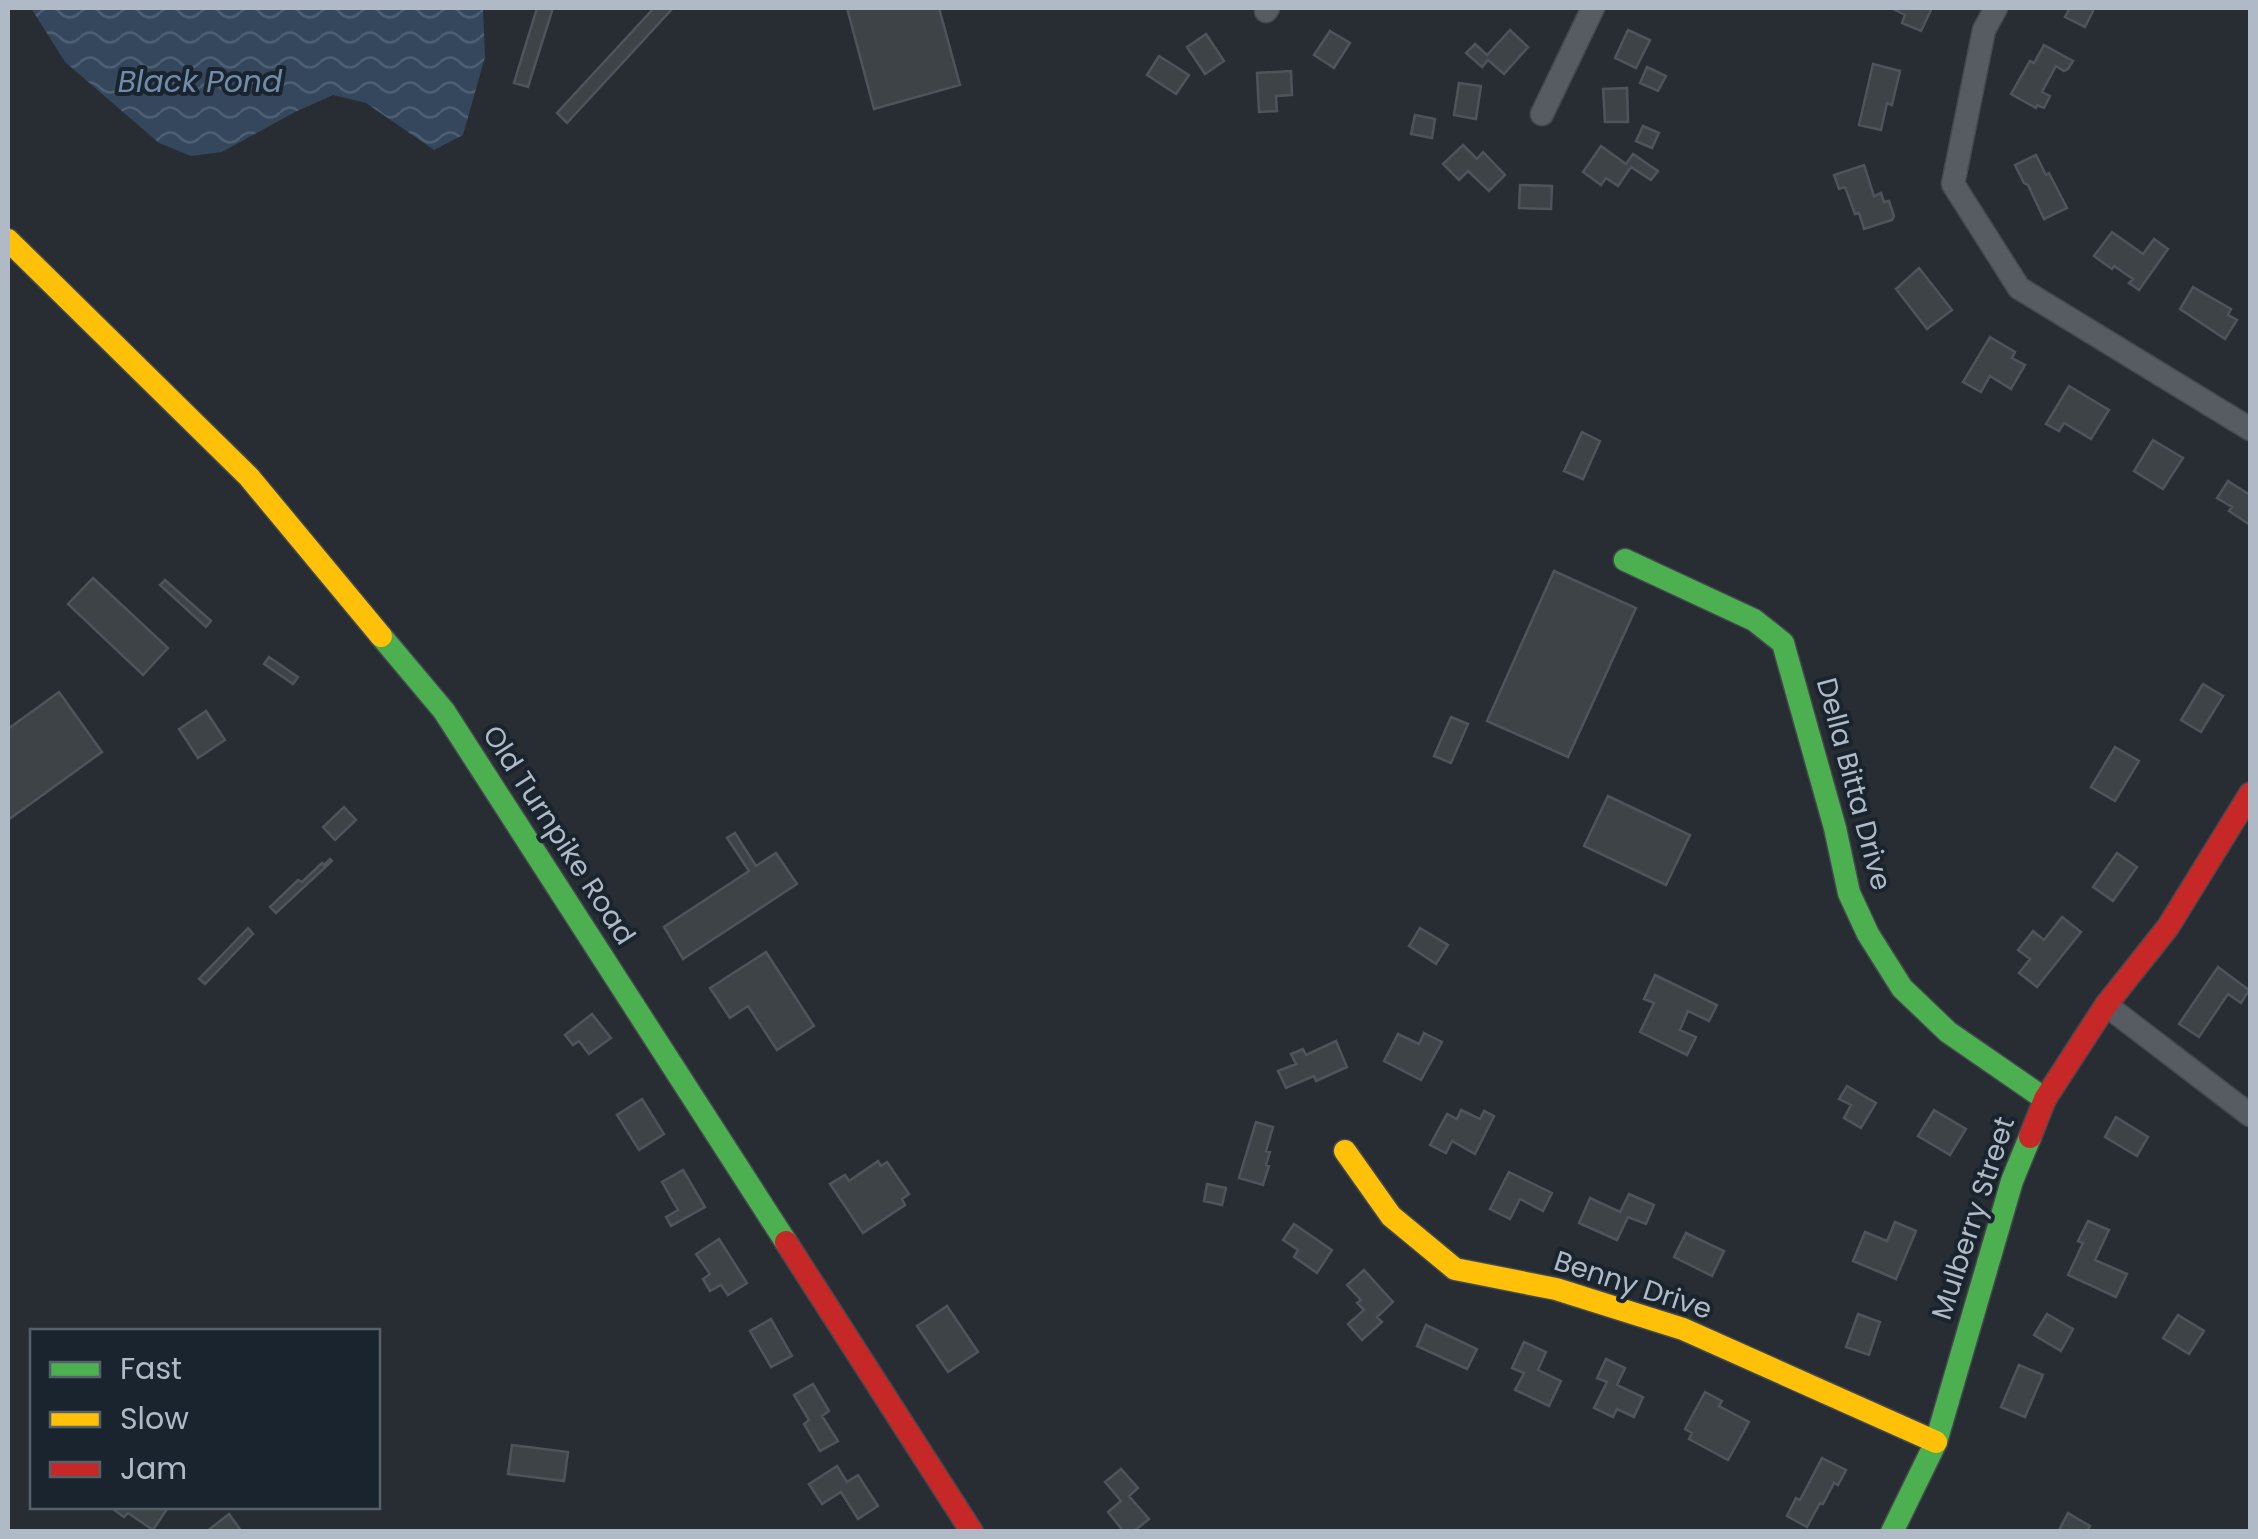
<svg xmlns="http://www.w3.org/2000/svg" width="2258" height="1539" viewBox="0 0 2258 1539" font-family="Poppins,sans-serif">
<defs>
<pattern id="water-waves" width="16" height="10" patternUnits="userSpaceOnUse" patternTransform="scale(2.5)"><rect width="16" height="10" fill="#34475d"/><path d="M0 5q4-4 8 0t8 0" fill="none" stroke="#4f5f73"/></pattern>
</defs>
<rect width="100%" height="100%" fill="#272d33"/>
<!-- water -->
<path fill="url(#water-waves)" d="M31,8H483L485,57L463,135L434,150L366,103L333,95L295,112L222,152L191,156L159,143L65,62Z"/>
<!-- building -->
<path fill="#3e4348" stroke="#4e545c" stroke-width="2.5" d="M537,8H553L528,87L514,83Z
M654,8H673L567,123L557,113Z
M847,8H939L960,85L874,109Z
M1894,8H1932L1921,31L1902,23L1905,15L1893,9Z
M2070,8H2091L2093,11L2085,27L2065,17Z
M1510,30L1528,47L1504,74L1488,60L1482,67L1466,53L1475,44L1487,55Z
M1628,30L1650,40L1636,68L1615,58Z
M1330,31L1350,43L1334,68L1314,55Z
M1206,34L1224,61L1205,74L1187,47Z
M2044,45L2073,61L2068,69L2064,71L2056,66L2042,92L2050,96L2044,108L2037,105L2036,108L2011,94L2030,61L2034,63Z
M1159,56L1189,75L1176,94L1147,75Z
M1873,64L1900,71L1892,105L1887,103L1881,130L1859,125Z
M1647,67L1666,76L1658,91L1640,83Z
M1291,71L1292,95L1276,96L1277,111L1259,112L1257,73Z
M1459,83L1481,86L1476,119L1454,115Z
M1627,88L1628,122H1605L1603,89Z
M1415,115L1435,119L1432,138L1411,134Z
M1643,126L1659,133L1652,148L1636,141Z
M1463,145L1477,159L1483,152L1505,175L1489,191L1468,171L1459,180L1443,164Z
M1601,146L1626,164L1633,154L1658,171L1651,180L1631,167L1618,186L1606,178L1601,185L1583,172Z
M2036,155L2046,175L2049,173L2067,208L2044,219L2028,185L2024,183L2015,165Z
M1864,165L1874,196L1881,193L1884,202L1889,201L1894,216L1892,220L1864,229L1859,213L1855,214L1845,187L1839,189L1834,175Z
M1520,185L1552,186L1551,209L1519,208Z
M2112,232L2143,254L2154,239L2168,249L2139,290L2129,283L2133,279L2114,266L2112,269L2094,256Z
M1919,268L1952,310L1927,329L1896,289Z
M2193,287L2231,309L2228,315L2237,320L2225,339L2180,309Z
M1990,337L2015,352L2012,358L2025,365L2011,389L1990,376L1981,392L1963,382Z
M2069,386L2109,410L2091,439L2064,423L2059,431L2046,424Z
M1582,432L1600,441L1583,479L1564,471Z
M2153,440L2183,458L2163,489L2134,471Z
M2228,481L2250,495V525L2229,511L2232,507L2217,498Z
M1554,571L1636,608L1568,757L1487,721Z
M93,578L168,648L143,675L68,604Z
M165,580L211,621L206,627L160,585Z
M269,657L298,677L293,684L264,664Z
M2203,684L2223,696L2201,732L2181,720Z
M59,692L102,752L8,820V729Z
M206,711L225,740L198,758L179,729Z
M1451,717L1468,724L1451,763L1434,756Z
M2115,747L2139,761L2115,801L2091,787Z
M1608,796L1690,835L1666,885L1584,846Z
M344,807L356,820L335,840L323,827Z
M735,833L756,866L776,853L797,884L683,959L664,927L749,871L727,838Z
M2117,853L2137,867L2113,901L2093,887Z
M330,859L332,861L276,913L270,907L298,880L302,882L322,863L324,865Z
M2062,917L2081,932L2037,987L2019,973L2030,959L2018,950L2033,931L2044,940Z
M248,928L253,934L205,984L199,979Z
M1420,928L1448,945L1436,964L1409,946Z
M766,952L814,1026L777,1050L748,1006L730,1018L710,988Z
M2218,967L2249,990L2241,1003L2228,994L2199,1037L2179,1024Z
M1655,975L1717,1005L1709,1021L1688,1011L1680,1030L1696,1037L1687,1055L1640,1032L1654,1003L1644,999Z
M592,1014L611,1038L589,1054L579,1041L573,1045L565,1035Z
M1424,1033L1442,1042L1421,1080L1384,1061L1398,1034L1419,1044Z
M1336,1041L1347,1067L1316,1081L1314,1076L1286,1088L1278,1071L1296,1064L1291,1054L1303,1049L1306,1055Z
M1847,1086L1876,1103L1861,1128L1844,1118L1851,1105L1839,1099Z
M642,1099L664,1134L639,1150L617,1115Z
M1461,1110L1480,1119L1484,1111L1494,1116L1475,1154L1452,1141L1446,1153L1430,1145L1447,1114L1457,1119Z
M1934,1110L1966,1129L1950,1155L1918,1136Z
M2116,1117L2148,1137L2137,1156L2105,1137Z
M1256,1122L1273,1127L1266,1151L1270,1152L1266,1165L1269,1166L1263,1185L1239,1178Z
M878,1161L881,1166L887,1162L909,1194L902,1199L905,1205L863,1233L830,1184L845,1175L849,1181Z
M683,1170L705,1207L671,1226L666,1217L678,1210L662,1182Z
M1509,1172L1552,1193L1543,1211L1520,1199L1510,1219L1490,1209Z
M1207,1184L1226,1188L1222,1205L1204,1201Z
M1629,1194L1654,1205L1646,1224L1628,1217L1617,1240L1579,1223L1590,1198L1620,1212Z
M2088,1221L2109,1230L2095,1260L2127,1274L2116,1297L2068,1275L2083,1243L2078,1241Z
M1895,1222L1916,1231L1896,1279L1853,1261L1865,1232L1887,1241Z
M1294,1224L1332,1250L1317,1273L1294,1257L1298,1250L1283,1240Z
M1686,1233L1724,1251L1712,1276L1674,1257Z
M719,1239L747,1283L728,1295L721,1285L710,1291L703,1279L710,1274L696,1254Z
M1364,1270L1393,1302L1377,1317L1382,1322L1362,1340L1348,1324L1364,1310L1357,1303L1361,1300L1347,1285Z
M947,1306L978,1352L948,1372L917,1326Z
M1858,1314L1880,1322L1869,1355L1846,1347Z
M2047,1314L2073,1329L2061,1351L2034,1335Z
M2178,1315L2204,1331L2189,1354L2163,1338Z
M771,1319L792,1356L771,1367L750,1331Z
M1426,1325L1477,1349L1467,1369L1417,1346Z
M1524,1342L1546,1352L1538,1370L1561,1381L1549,1406L1515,1390L1524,1373L1512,1368Z
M1606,1359L1625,1368L1617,1385L1643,1397L1634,1417L1617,1409L1613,1417L1594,1408L1607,1382L1597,1378Z
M2019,1365L2043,1375L2025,1417L2001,1407Z
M813,1384L829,1411L822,1416L838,1441L820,1451L804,1424L809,1420L794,1395Z
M1705,1392L1722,1401L1719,1406L1749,1422L1728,1460L1689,1439L1692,1433L1685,1429Z
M512,1445L568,1452L564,1481L508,1474Z
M1822,1458L1846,1470L1838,1485L1834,1483L1823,1504L1820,1503L1807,1527L1787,1516L1796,1498L1800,1500Z
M837,1466L847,1482L858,1475L878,1506L858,1519L841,1492L822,1504L809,1484Z
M1121,1469L1138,1488L1129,1496L1149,1519L1133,1532H1124L1108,1512L1121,1501L1105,1482Z
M109,1506H169L153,1530L128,1513L124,1517Z
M2068,1513L2090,1526L2087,1532H2058Z
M229,1514L242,1532H206Z"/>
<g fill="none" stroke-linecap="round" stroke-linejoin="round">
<defs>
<path id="street" d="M1996,8L1984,30L1953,184L2019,288L2250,429
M1266,11L1268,8
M1542,114L1593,8
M2106,1005L2250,1115"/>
<path id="fast" d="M1625,560L1754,620L1783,643L1835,828L1849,893L1868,934L1902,988L1948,1032L2045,1099
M381,636L444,711L786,1242
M1892,1532L1936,1442L2012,1181L2030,1137"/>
<path id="slow" d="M8,240L249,477L381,636
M1345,1151L1391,1216L1455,1269L1556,1289L1683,1329L1936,1442"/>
<path id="jam" d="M2030,1137L2045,1099L2106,1005L2168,927L2250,794
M786,1242L972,1532"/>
</defs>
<!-- street casing -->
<use href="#street" stroke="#44494e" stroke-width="25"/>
<!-- fast casing -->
<use href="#fast" stroke="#44494e" stroke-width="25"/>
<!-- slow casing -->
<use href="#slow" stroke="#44494e" stroke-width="25"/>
<!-- jam casing -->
<use href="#jam" stroke="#44494e" stroke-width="25"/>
<!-- street -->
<use href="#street" stroke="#565c62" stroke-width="22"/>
<!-- fast -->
<use href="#fast" stroke="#4caf50" stroke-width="22"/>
<!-- slow -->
<use href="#slow" stroke="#ffc107" stroke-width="22"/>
<!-- jam -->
<use href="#jam" stroke="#c62828" stroke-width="22"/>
</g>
<g text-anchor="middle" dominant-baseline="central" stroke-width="8" stroke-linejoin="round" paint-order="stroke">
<!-- street labels -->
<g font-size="28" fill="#afbac6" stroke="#1a242e">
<text transform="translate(1854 784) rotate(75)">Della Bitta Drive</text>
<text transform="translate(559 835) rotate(57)">Old Turnpike Road</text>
<text transform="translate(1973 1218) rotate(-72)">Mulberry Street</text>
<text transform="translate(1633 1285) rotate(18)">Benny Drive</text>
</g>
<!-- water labels -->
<g font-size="30" font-style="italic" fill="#708caa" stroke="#1a242e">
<text x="200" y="81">Black Pond</text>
</g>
</g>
<!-- border -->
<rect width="2258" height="1539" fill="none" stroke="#afbac6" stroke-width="20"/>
<!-- legend -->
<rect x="30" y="1329" width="350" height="180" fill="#1a242e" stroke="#56606b" stroke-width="2.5"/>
<rect x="50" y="1362" width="50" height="15" fill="#4caf50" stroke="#56606b" stroke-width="2.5"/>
<text x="120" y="1379" font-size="30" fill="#afbac6">Fast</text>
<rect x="50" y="1412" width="50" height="15" fill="#ffc107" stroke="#56606b" stroke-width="2.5"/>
<text x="120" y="1429" font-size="30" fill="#afbac6">Slow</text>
<rect x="50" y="1462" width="50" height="15" fill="#c62828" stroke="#56606b" stroke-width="2.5"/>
<text x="120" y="1479" font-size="30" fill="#afbac6">Jam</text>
</svg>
